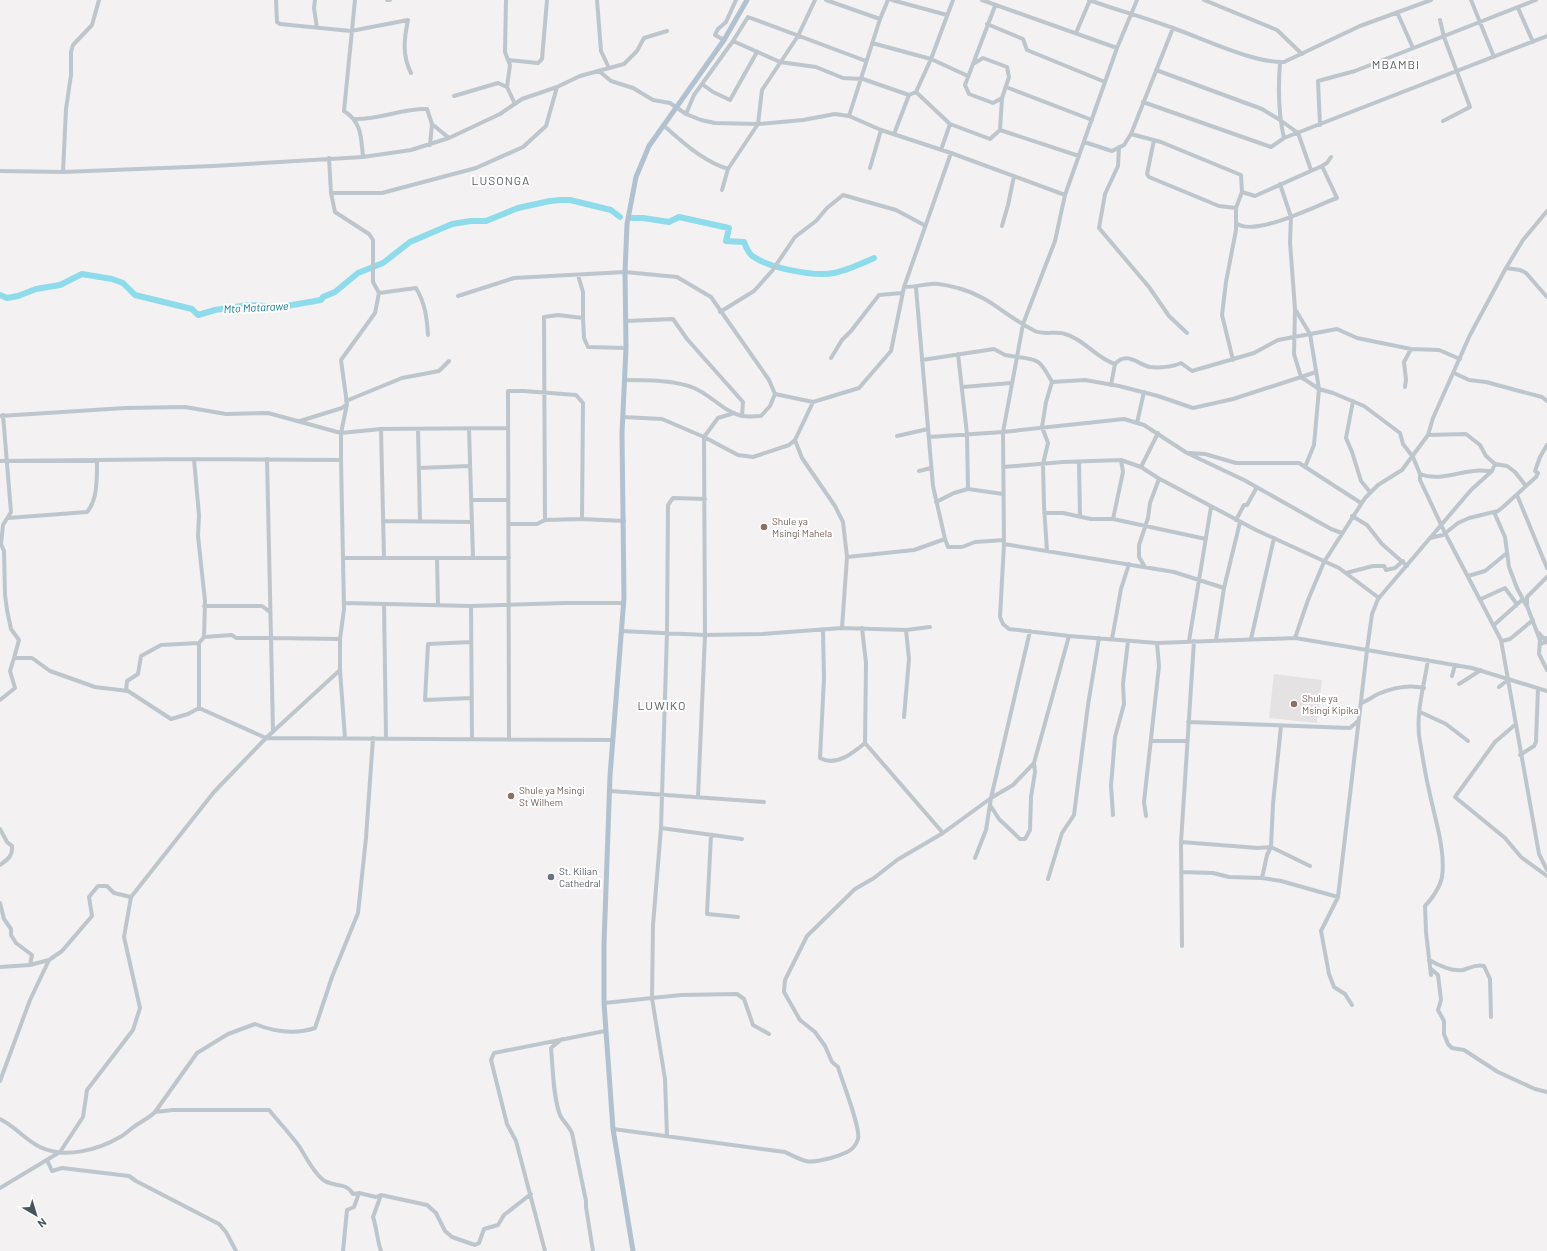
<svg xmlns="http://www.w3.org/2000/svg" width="1547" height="1251" viewBox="0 0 1547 1251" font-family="Barlow,sans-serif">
<rect width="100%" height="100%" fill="#f3f1f1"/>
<!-- education -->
<path fill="#e4e2e3" d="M1274,674L1322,680L1317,723L1269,718Z"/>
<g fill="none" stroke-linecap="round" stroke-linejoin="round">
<!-- river -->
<path stroke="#8edbec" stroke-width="6" d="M632,218H643L669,222L679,217L729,228L726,241L744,242C746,247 749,255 754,257C770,268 815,277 834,273C848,270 861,264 874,258
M0,295L7,298L18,296L36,289L60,285L82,274L112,279L123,283L135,295L192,309L198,315L215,310L234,307L249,305L281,307L321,300L323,297L335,292L358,273L383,263L410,242L452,224L471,221H486L518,208L550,201L561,200H570L611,210L620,217"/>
<!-- minor -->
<path stroke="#bdc6cd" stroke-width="4" d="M276,0L277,22L280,24L351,31L408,20C404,39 402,55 411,73
M315,0L314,8L317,28
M355,0L344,111C362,122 361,138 363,157
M387,0H390
M506,0L505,52L510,65L507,87
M597,0L601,51L609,68
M826,0L880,19
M892,0L947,15
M982,0L1117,48
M1089,0C1117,10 1146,18 1173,28C1204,39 1253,63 1284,62L1360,26L1431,0
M1137,0L1117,48L1065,195L1055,241L1023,324L1017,357C1040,359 1041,362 1052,382L1085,380L1119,386L1158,396L1193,408L1233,399L1301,377L1319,389L1314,445L1305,467
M1204,0L1277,30L1302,54
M1471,0L1494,57
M1518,8L1533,42
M1397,12L1413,48
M1440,20L1444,37L1470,107L1443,121
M987,24L1023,39L1027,50L1105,82
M1076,33L1090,0
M724,40L715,35L718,29L726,22L736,0
M733,41L780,62L816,67L843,78L863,79L909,95
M872,43L931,59L968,76
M508,60L538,63L542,59L547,0
M1280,62C1278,88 1278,113 1284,138
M973,64L983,58L1007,67L1009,77L1002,98L993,103L969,94L965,85L995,6
M1156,70L1262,109L1280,120L1298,133L1311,170
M599,71L611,81L633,88L653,100L670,103L686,114L701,120L715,123L758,124L803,120L835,114L849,116L881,130L951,153L1065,195
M702,84L713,92L730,100L757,52
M1006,87L1092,120
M916,92L950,124L990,139L1000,130
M454,96L498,83L507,87L515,104
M1002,98L1000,130L1079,156
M1143,102L1271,147L1284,138L1547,36
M686,114L694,95L733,41L748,17L866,61
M849,116L880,19L888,0
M355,119C379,120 403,108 427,109L432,124L449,138
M663,125C683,142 702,161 728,169
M1320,125L1318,81L1355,71L1536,0
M894,134L909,95L916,92L931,59L953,0
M1131,134L1161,142L1241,175L1242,192L1236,208L1219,206L1149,177L1147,174L1154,140
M1084,142L1112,151L1124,145L1131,134L1173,28
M430,145L432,124
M1119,147L1118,166L1105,194L1099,228L1149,287L1169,316L1187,333
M941,150L950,124
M329,158L331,193L335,212L369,234L373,240V282L379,293L416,288C425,303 427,318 428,335
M870,168L881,130
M0,171L63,172L213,166L363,157L411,150L449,138L500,114L522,99L557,87L580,76L624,64L637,51L644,38L667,31
M63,172L66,109L71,75V52L73,45L92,25L99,0
M1280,184L1291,217L1290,242L1295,309L1294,354L1301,377L1316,372
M722,190L728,169L758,124L762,90L798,36L815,0
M1242,192L1255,196L1322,166L1327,163L1331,157
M331,193H382L476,168L523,147L546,126L557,87
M1236,223C1254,238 1317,205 1337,198L1322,166
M1002,226L1008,205L1014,176
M1506,268L1520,270L1526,273L1547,297
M904,287C914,287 921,285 931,284C939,283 950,286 958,288C991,297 1006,317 1035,331C1044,335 1056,331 1065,334C1084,339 1096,358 1115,364C1127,351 1137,364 1150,367C1159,368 1173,367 1181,363L1192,371L1254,353L1278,340L1337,329L1357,338L1411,349L1439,350L1460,359
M916,288L933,486L945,539L948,547H962L975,542L1004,540
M458,296L514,278L625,272L677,277L711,297L769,380L775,394L770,406L761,416C755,416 748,417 742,416C724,412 711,395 694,388C675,380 645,380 624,380
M1295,309L1310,334L1319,389L1333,393L1364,406L1400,433L1403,444L1413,457L1420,474V480L1445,533L1501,640L1539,854L1547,870
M720,312L754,291L772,271L795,237L816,221L827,208L843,195L896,210L924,225
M583,318L584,338L588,347L626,348
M626,321L673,319L687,339L743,402L742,416
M958,354L967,434L968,489L1003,494
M831,358L842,340L851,331L879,295L902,293
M922,360L994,349L1005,355L1017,357L1003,432L1004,544L1000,617L1003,624L1009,629L1069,636L1157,643L1295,638L1367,650L1338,897L1321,931L1329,974L1334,987L1345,994L1352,1005
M1233,360L1222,315L1226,282L1236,230V208
M1454,373L1469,380L1486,382L1523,392L1542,397L1547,401
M1111,385L1115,364
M963,387L1011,383
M1405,387L1406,380L1404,362L1411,349
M775,394L813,402L859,388L891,351L904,287L951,153
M346,401L402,378L439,371L449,361
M1353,401L1346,438L1352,452L1361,481L1370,492
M813,402L795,440L802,458L835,506L843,522L847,557L842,628
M3,415L11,512L3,525L1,544L4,551L5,595L7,610L11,629L19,640L14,658
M0,416L125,408L185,407L226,414L268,413L341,433L381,429L507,428
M623,417L662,419L704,437L738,455L753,457L789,445L795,440
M300,421L342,408L347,404
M1137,423L1144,392
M381,429L384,558
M418,429L420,521
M469,429L473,558
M1428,435L1466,434L1480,445L1486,456L1495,464L1507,466L1515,472L1526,486
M897,436L928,429
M929,437L1003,432L1124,419L1144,425L1187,453L1244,480L1331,529L1342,533
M1189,453L1205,454L1236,463H1299L1361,503
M194,459L199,515L198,536L205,601L204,637
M267,459L271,638L340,639
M1121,460L1123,472L1113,519L1206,539
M0,461L194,459L341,460
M1079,462L1080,516
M1495,464L1492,471L1471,490L1378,599L1372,614L1367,650L1472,668L1547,691
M1003,467L1063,462L1121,460L1141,467L1158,478L1256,530L1339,568L1379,598
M1141,467L1158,433
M419,468L470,466
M919,471L931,468
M1420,474C1437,481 1455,473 1473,471C1479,470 1485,471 1492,471
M1517,495L1547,568
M471,500H508
M936,502L954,493L968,489
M1494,512L1505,537L1509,567L1517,588L1526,605
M1044,513H1063L1091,519H1113
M1352,516L1367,525L1382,544L1407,566
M8,518L87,512C98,500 97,475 97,460
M545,520L544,317L558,315L583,318V292L578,275
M1236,520L1244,505H1247L1257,487
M383,521L472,522
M509,524H537L545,520L582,519L624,521
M1430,538L1443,535L1458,523L1469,518L1498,511L1503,507L1536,477L1538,473L1535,471L1540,457L1547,445
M1004,544L1174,572L1224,588
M1047,551L1044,506L1043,464L1048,443L1042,427L1046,402L1052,382
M847,557L914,550L945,539
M344,558H509
M437,558L438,605
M1145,567L1139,557V545L1148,518L1150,503L1159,479
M1346,573L1373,566H1384L1386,570L1395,568L1403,561
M1468,576L1485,571L1507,553
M1547,577L1527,597V606L1540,640L1539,654L1547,670
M1481,599L1505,588L1516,603V606
M344,603L471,606L565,603H624
M384,604L386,738
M204,606H262L270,612
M471,606L472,738
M1494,625L1523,599
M862,628L866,663L865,743L943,833
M621,631L705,635L762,634L842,628L906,630L930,627
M823,631L824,678L820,758C836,767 853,753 865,743
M1539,633L1544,639L1547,638
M1295,638L1308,600L1324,562L1365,498L1378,485L1402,470L1428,435L1433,418L1470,335L1506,268L1523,240L1547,211
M1112,639L1121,589L1129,564
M1251,639L1274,538
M1216,640L1224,588L1240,522
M1189,641L1211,507
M1502,641L1510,639L1533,620
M471,642L428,644L425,700L471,698
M1540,644L1547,642
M1428,660C1424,686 1415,715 1420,742C1423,758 1425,774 1429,790C1434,816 1446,850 1442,877C1440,887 1432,899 1425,906L1426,932L1431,975
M1452,676L1455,665
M1459,684L1481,670
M1499,687L1509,679
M126,691L127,681L138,674L141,656L161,645L199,643
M0,700L15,688L10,671L14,658H32L50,671L95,687L128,691L171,719L188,714L199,708L266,738L340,670
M1361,703C1367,701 1372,697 1378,694C1392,688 1408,684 1424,688
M199,708V643L204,637L232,635L236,638H271L273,732
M1420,712L1446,724L1468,741
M904,717L909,659L906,630
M1188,722L1350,728L1358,721
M1516,724L1495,742L1455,797L1505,838L1521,857L1547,876
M345,738L340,670V639L344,609L341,460V433L347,404L341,360L375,313L379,293
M509,738L508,391H524L576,395L583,403L582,519
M1152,741H1186
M1520,755L1534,746L1536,742L1538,688
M610,791L764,802
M698,797L705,635L704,437L718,418L734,413
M990,805L999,819L1020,839H1025L1030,830L1031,797L1035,772L1034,763
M1113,815L1111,786L1115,737L1124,704L1123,684L1128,641
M1146,816L1144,802L1159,666L1157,643
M661,828L742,839
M0,829L7,842L12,846C13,856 8,859 0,865
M711,835L707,914L738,917
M1181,842L1258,848L1271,847L1310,866
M975,858L986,830L991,798L1030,631
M1181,872L1213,873L1229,877L1262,878L1281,881L1338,897
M1262,878L1267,855L1271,847L1273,804L1281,726
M1048,879L1062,833L1074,815L1088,705L1099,638
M0,903L4,919L11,929V935L16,943L32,955L30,965
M1182,946L1181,842L1194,641
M1429,960C1438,965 1452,972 1463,970C1470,968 1476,964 1484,966L1490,979L1491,1017
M0,967L30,965L49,960
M1430,968L1438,975L1441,1000L1438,1010L1444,1021V1034L1448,1044L1452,1048L1464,1050L1498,1072L1535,1089L1547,1092
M604,1003L681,995L737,994L744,999L753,1025L769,1034
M562,1039L551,1048C553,1068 553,1097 560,1115C562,1120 569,1126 572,1133L586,1201V1207L593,1251
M0,1081L30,1000L49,960L62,951L92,916L89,897L98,886H107L114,893L131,897
M155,1112L173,1110H269C279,1122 290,1134 299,1146C306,1157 312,1170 322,1179C332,1188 346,1181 353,1194L359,1193
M0,1119C15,1126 25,1140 40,1147C65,1159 98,1150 120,1137C126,1134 130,1129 135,1126C142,1121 149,1118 155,1112L197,1053L228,1034L255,1024C275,1032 294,1035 315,1028L332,977L358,913L366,838L373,738
M613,1129L785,1152C807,1163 807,1164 831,1158C843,1154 854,1152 858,1139C861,1128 842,1081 838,1067L832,1062L825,1046L815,1032L800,1020L784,992L785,980L807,936L855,889L874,878L897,860L943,833L991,798L1013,785L1034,763L1069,636
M667,1136L665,1079L652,998L653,925L661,828L667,632L668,505L673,498L705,499
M47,1160L52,1171L62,1168L129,1176L136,1181L219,1224L226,1232L236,1251
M0,1188L60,1152L83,1117L87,1090L133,1030L140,1008L124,937L131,897L214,792L266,738L613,740
M343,1251L347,1210L354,1207L359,1193L376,1197L381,1195
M381,1251C377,1240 377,1229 373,1217L381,1195L427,1205L436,1213L445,1231L452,1237L475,1245L479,1243L484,1229L498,1225L504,1215L531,1194
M545,1251L516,1141L507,1124L491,1060L494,1053L605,1031"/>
<!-- major -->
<path stroke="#b1c1cf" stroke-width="5" d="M633,1251L613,1129L604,1003V944L610,776L624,598L622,433L626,348L625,272L627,224L636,177L649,146L724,40L747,0"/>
</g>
<!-- markers -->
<g fill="#8d6e63" stroke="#fff" stroke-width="1.5">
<circle cx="764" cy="527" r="4"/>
<circle cx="1294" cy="704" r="4"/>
<circle cx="511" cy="796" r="4"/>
</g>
<circle fill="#6b7280" stroke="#fff" stroke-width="1.5" cx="551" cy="877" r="4"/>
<g text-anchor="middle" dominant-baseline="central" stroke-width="4" stroke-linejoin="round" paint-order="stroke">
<!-- education labels -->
<g font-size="10" fill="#785e54" stroke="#fff" text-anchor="start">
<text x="772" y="521">Shule ya<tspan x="772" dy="12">Msingi Mahela</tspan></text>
<text x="1302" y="698">Shule ya<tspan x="1302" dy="12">Msingi Kipika</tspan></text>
<text x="519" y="790">Shule ya Msingi<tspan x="519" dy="12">St Wilhem</tspan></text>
</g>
<!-- worship labels -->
<g font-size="10" fill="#5b616d" stroke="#fff" text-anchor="start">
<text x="559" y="871">St. Kilian<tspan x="559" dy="12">Cathedral</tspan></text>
</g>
<!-- water labels -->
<g font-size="11" font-style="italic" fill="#0e7c96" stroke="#fff">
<text transform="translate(256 307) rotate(-3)">Mto Matarawe</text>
</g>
<!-- quarter labels -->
<g font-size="12" letter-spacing="1" fill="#5d6166" stroke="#fff">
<text x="1396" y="64">MBAMBI</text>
<text x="501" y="180">LUSONGA</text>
<text x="662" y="705">LUWIKO</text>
</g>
</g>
<!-- north arrow -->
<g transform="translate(36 1215) rotate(142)" stroke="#ffffff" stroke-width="3" paint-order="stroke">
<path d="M0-3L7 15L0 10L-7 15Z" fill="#49555e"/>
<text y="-6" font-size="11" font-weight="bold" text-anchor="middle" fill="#49555e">N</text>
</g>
</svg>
